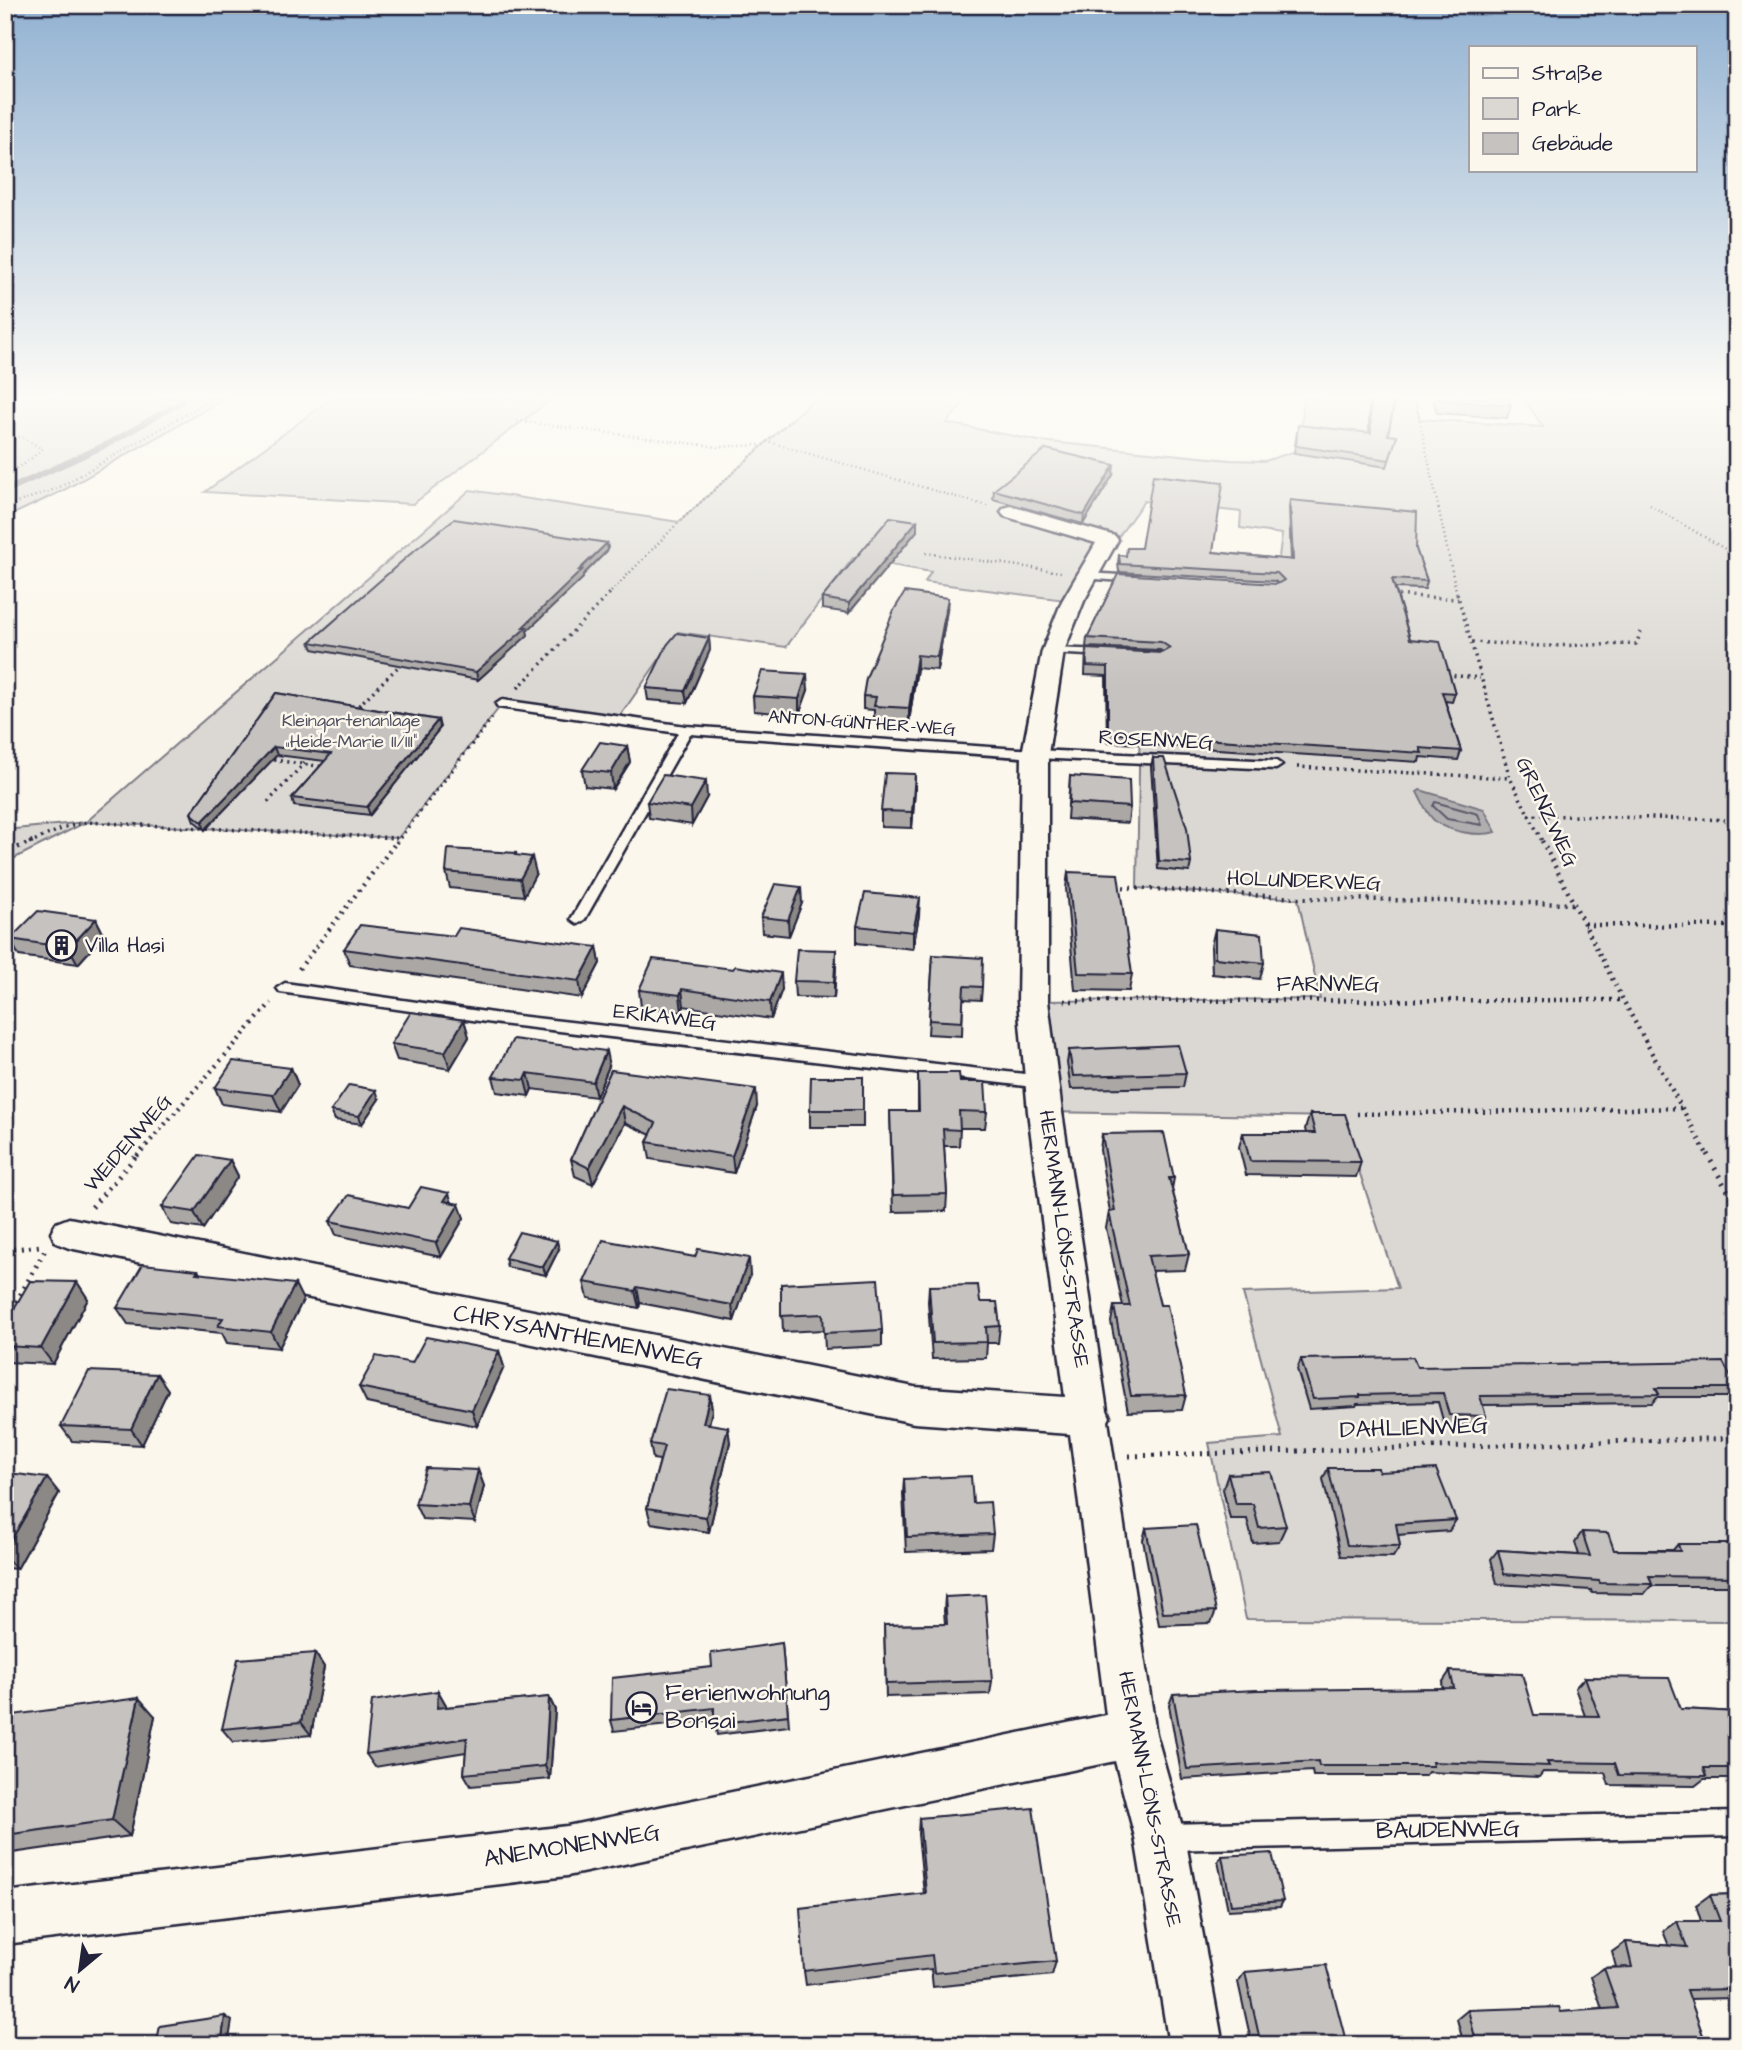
<svg xmlns="http://www.w3.org/2000/svg" width="1742" height="2050" viewBox="0 0 1742 2050" font-family="'Architects Daughter',sans-serif">
<rect width="100%" height="100%" fill="#fbf7ec"/>
<filter id="ink" filterUnits="userSpaceOnUse"><feTurbulence type="fractalNoise" baseFrequency=".0143" numOctaves="2"/><feDisplacementMap in="SourceGraphic" scale="14" xChannelSelector="R" yChannelSelector="G"/><feConvolveMatrix kernelMatrix="1 2 1 2 8 2 1 2 1" color-interpolation-filters="sRGB"/></filter>
<g filter="url(#ink)">
<!-- green -->
<path fill="#dbd8d3" stroke="#7e7d87" stroke-width="2" d="M5,398H226L62,491L5,518Z
M332,398H553L413,504L205,492Z
M815,398H967L947,423L1039,441L1230,460L1265,461L1299,450L1304,398H1413L1420,419L1543,427L1524,398H1737V1621L1246,1619L1209,1443L1282,1437L1243,1293L1398,1288L1341,1117L1045,1112L1033,1001L1320,999L1298,899L1137,888L1141,655L1160,656L1190,582L1275,587L1282,534L1240,528L1241,512L1144,501L1119,536L1108,540L1073,601L925,582L931,572L853,558L786,647L678,632L616,722L502,704L398,838L86,822L5,863V830L86,822L470,490L679,522Z"/>
<!-- water -->
<path fill="#b1aeb0" stroke="#787681" stroke-width="2" d="M1420,790L1484,809L1496,832C1478,837 1450,832 1435,821C1427,815 1422,801 1417,792Z"/>
<g fill="none" stroke-linecap="round" stroke-linejoin="round">
<!-- shore -->
<path stroke="#5b5a6a" stroke-width="2" d="M1435,802L1478,814L1482,825L1447,819L1433,806Z"/>
<!-- stream -->
<path stroke="#787681" stroke-width="6" d="M5,491L110,443L181,402L183,398"/>
<defs>
<path id="lane" d="M1087,573L1136,576L1141,579L1136,582L1083,578L1082,576Z
M1053,648L1106,650L1112,653L1106,656L1049,653L1047,651Z
M502,700L686,726L1035,750L1276,761L1282,765L1276,769L1035,758L690,734L585,919L578,924L571,919L678,733L498,707L496,704Z
M285,983L500,1014L1042,1076L1048,1078L1050,1082L1048,1086L1042,1088L500,1024L280,992L277,988Z
M1737,1812V1836L1165,1850L1156,1846L1152,1837L1156,1828L1165,1824Z"/>
<path id="street" d="M1011,506L1115,536L1118,540L1084,601L1064,651L1048,754V1001L1062,1112L1107,1410L1110,1417L1108,1421L1156,1734L1185,1837L1223,2045H1169L1135,1837L1115,1761L567,1876L5,1944V1892L567,1826L1106,1715L1070,1434L914,1423L69,1248L56,1243L51,1233L56,1223L69,1218L914,1387L1065,1397L1028,1112L1018,1001L1022,754L1042,651L1062,601L1096,543L1004,516L1001,512L1004,508Z"/>
</defs>
<!-- lane casing -->
<use href="#lane" stroke="#22223b" stroke-width="5"/>
<!-- street casing -->
<use href="#street" stroke="#22223b" stroke-width="5"/>
<!-- path-far3 -->
<path stroke="#22223b" stroke-width="2.5" stroke-dasharray="1 3.5" stroke-linecap="butt" d="M1415,398L1457,595
M517,421L718,447L760,445
M5,435L22,437L42,449L26,463L5,474
M766,441L990,507
M1650,505L1737,556
M5,507L58,488L214,398
M926,553L1061,572
M608,595L679,522L815,398"/>
<!-- path-far2 -->
<path stroke="#22223b" stroke-width="3.5" stroke-dasharray="2 4.5" stroke-linecap="butt" d="M1457,593L1510,778L1543,843
M1392,595L1458,599
M1472,642L1541,646L1636,644L1641,632
M1447,675L1480,678
M518,688L610,593
M354,710L402,663
M267,759L324,767
M1297,767L1510,778
M268,802L312,755
M1528,815L1737,820
M29,843L66,827L86,822L397,838
M396,843L492,718"/>
<!-- path-far1 -->
<path stroke="#22223b" stroke-width="4.5" stroke-dasharray="2 5" stroke-linecap="butt" d="M1542,841L1623,1000L1708,1156
M5,853L33,841
M1116,887L1298,898L1573,904
M1584,925L1737,926
M299,969L397,841
M1064,1001L1623,1000
M1357,1114L1684,1108
M137,1156L271,1003"/>
<!-- path -->
<path stroke="#22223b" stroke-width="5" stroke-dasharray="2 6" stroke-linecap="butt" d="M1707,1154L1737,1208
M92,1207L138,1154
M5,1250L40,1246
M5,1323L45,1250
M1129,1456L1737,1438"/>
<!-- lane -->
<use href="#lane" fill="#fbf7ec" fill-rule="evenodd"/>
<!-- street -->
<use href="#street" fill="#fbf7ec" fill-rule="evenodd"/>
</g>
<!-- wall -->
<path fill="#aaa7a5" stroke="#22223b" stroke-width="2" d="M1369,398H1395L1388,435L1395,442L1387,467L1294,453L1297,432L1369,433Z
M1435,398H1508L1511,405L1507,418L1437,413L1434,403Z
M1113,475L1083,524L993,499L994,490Z
M1290,500L1416,549L1427,581L1425,589L1395,588L1410,639L1455,693L1452,702L1445,701L1461,751L1458,760L1420,757L1419,762L1107,742L1106,676L1085,675L1086,649L1163,652L1160,650L1086,647L1087,638L1278,584L1275,581L1119,572L1118,563L1119,555L1126,556L1213,552L1291,560L1289,507Z
M917,521V531L849,613L822,609V598Z
M607,543L608,550L583,575V578L527,631L528,635L478,680L313,649L310,642Z
M947,610L937,670L917,668L909,722L874,720V710L863,709V696Z
M709,638L710,650L687,703L648,700L646,688Z
M808,690L799,715L754,711L753,696Z
M276,693L438,720L440,728L370,815L294,806L292,798L325,761L277,755L205,830L194,821L191,813Z
M627,746L630,762L613,789L585,786L582,770Z
M1153,758L1191,863L1189,872L1158,869L1151,766Z
M1070,776L1130,807L1128,823L1067,819Z
M915,790L912,828L881,827V811Z
M707,797L692,825L649,818L647,802Z
M516,853V855L536,873L524,896L450,888L446,872Z
M1068,872L1132,974L1129,991L1075,990L1066,888Z
M802,903L789,936L762,933L761,917Z
M919,915L913,949L857,943V926Z
M96,919L104,935L78,964L19,956L10,939Z
M1215,929L1264,963L1260,979L1212,974L1211,946Z
M597,947L600,963L582,998L350,965L344,949Z
M836,950V966L834,998L795,997L794,981Z
M933,955L982,987L981,1000L963,999L962,1036L928,1034Z
M733,969L782,989L771,1019L684,1006L682,1012L641,1007L639,990Z
M464,1020L469,1037L450,1069L397,1060L391,1044Z
M1069,1050L1186,1073L1183,1087L1071,1089L1067,1063Z
M609,1066L596,1097L532,1089L529,1096L497,1092L493,1077Z
M291,1068L298,1085L281,1112L222,1104L215,1088Z
M611,1070L757,1106L734,1173L650,1159L647,1142L651,1135L625,1123L593,1184L575,1176L571,1159Z
M918,1073L960,1082L987,1112L985,1128H960L959,1146H944L947,1194L946,1211L893,1212L890,1111H918Z
M863,1077V1127H810V1110Z
M379,1099L362,1124L335,1120L331,1111Z
M1310,1114L1361,1162L1356,1177L1246,1175L1239,1147L1243,1133H1306L1305,1129Z
M1102,1134L1174,1178L1172,1189L1189,1254L1185,1270L1151,1271L1160,1305L1186,1395L1182,1410L1128,1412L1111,1322L1114,1306H1123L1106,1228L1109,1212H1110L1100,1150Z
M230,1160L238,1176L203,1229L171,1224L162,1207Z
M452,1202L464,1218L441,1257L336,1235L330,1221L408,1208Z
M559,1249L546,1275L507,1267L505,1258Z
M695,1257L750,1275L734,1321L640,1303L639,1308L588,1298L584,1282Z
M198,1270L200,1274L303,1300L279,1348L227,1343L222,1333L128,1324L117,1308Z
M77,1282L88,1299L53,1364L5,1362V1324Z
M781,1284L882,1330V1346L825,1349L824,1330L783,1332Z
M929,1286L980,1302L1000,1326L998,1343H987L986,1358L932,1359L928,1302Z
M499,1351L504,1367L477,1426L367,1403L359,1387Z
M1301,1359L1417,1367L1737,1388L1729,1397H1657L1652,1403L1482,1405L1486,1416L1480,1425L1444,1424L1438,1402L1357,1404L1356,1406L1309,1409L1297,1369Z
M157,1374L168,1390L142,1445L72,1441L61,1426Z
M710,1395L712,1411L709,1424L730,1442L709,1532L651,1523L647,1508L660,1460L653,1459L650,1444Z
M1328,1468L1379,1472L1456,1520L1449,1531L1398,1535L1400,1546L1393,1557L1341,1556L1323,1479Z
M478,1470L484,1486L475,1522L422,1519L415,1504Z
M1228,1474L1286,1526L1279,1541L1253,1543L1247,1519H1230L1223,1489Z
M47,1478L59,1493L17,1569L5,1568V1480Z
M904,1479L973,1503L993,1534L991,1549L906,1552L903,1494Z
M1146,1528L1216,1611L1211,1623L1159,1625L1143,1540Z
M1582,1532L1614,1550H1673L1678,1544H1737V1586H1651L1644,1594L1592,1593L1591,1590L1497,1584L1491,1559L1498,1550L1579,1555L1575,1542Z
M945,1597L992,1681L990,1694L886,1697L884,1625L945,1624L944,1611Z
M782,1643L789,1726L717,1735L714,1720L614,1731L611,1720L712,1667Z
M315,1653L324,1667L311,1735L233,1742L222,1729Z
M1450,1671L1534,1715L1585,1716L1575,1688L1585,1677L1681,1709L1737,1712V1779H1704L1695,1786L1609,1785L1605,1773L1543,1772L1539,1777L1428,1772L1425,1776H1313L1312,1771L1182,1779L1169,1705L1173,1694L1443,1688L1442,1683Z
M438,1691L446,1705L445,1707L549,1697L555,1710L550,1779L471,1786L464,1774L466,1752L375,1767L366,1754Z
M5,1716H155L130,1836L5,1854Z
M919,1818L1056,1961L1052,1975L933,1987L931,1969L806,1985L804,1971L924,1894L918,1834Z
M1222,1856L1283,1901L1280,1907L1228,1910L1218,1861Z
M1737,1894V1998L1690,1999L1706,2044L1705,2045H1464L1457,2019L1468,2010L1561,2012L1602,2009L1591,1977L1604,1968L1616,1967L1612,1952L1626,1942L1669,1946L1663,1931L1677,1921H1701L1696,1905L1710,1895Z
M1245,1972L1347,2045H1252L1238,1982Z"/>
<!-- shaded-wall -->
<path fill="#8b8886" stroke="#22223b" stroke-width="2" d="M1114,465L1113,475L1083,524L1084,515Z
M917,521V531L849,613V603Z
M607,543L608,550L583,575V578L527,631L528,635L478,680L476,672Z
M948,598L947,610L937,670V657Z
M709,638L710,650L687,703L685,691Z
M917,655V668L909,722V708Z
M807,674L808,690L799,715V699Z
M438,720L440,728L370,815L367,807Z
M627,746L630,762L613,789L611,773Z
M274,747L277,755L205,830L202,822Z
M915,774V790L912,828V812Z
M706,781L707,797L692,825L691,808Z
M532,857L536,873L524,896L520,879Z
M801,887L802,903L789,936L788,920Z
M920,898L919,915L913,949V932Z
M96,919L104,935L78,964L69,948Z
M597,947L600,963L582,998L579,981Z
M836,950V966L834,998V982Z
M781,973L782,989L771,1019L770,1002Z
M682,989L684,1006L682,1012L680,995Z
M464,1020L469,1037L450,1069L445,1052Z
M606,1051L609,1066L596,1097L593,1082Z
M291,1068L298,1085L281,1112L273,1095Z
M528,1073L532,1089L529,1096L525,1080Z
M756,1089L757,1106L734,1173L732,1156Z
M376,1090L379,1099L362,1124L359,1116Z
M622,1106L625,1123L593,1184L589,1168Z
M230,1160L238,1176L203,1229L194,1212Z
M449,1193L453,1207L444,1201Z
M459,1204L464,1218L441,1257L436,1243Z
M557,1241L559,1249L546,1275L543,1267Z
M749,1258L750,1275L734,1321L732,1305Z
M77,1282L88,1299L53,1364L41,1348Z
M295,1284L303,1300L279,1348L271,1332Z
M637,1287L640,1303L639,1308L635,1291Z
M499,1351L504,1367L477,1426L472,1410Z
M157,1374L168,1390L142,1445L131,1429Z
M710,1395L712,1411L705,1439L703,1423Z
M728,1427L730,1442L709,1532L706,1517Z
M478,1470L484,1486L475,1522L469,1507Z
M47,1478L59,1493L17,1569L5,1557V1551Z
M315,1653L324,1667L311,1735L301,1722Z
M438,1691L446,1705L444,1721L437,1708Z
M549,1697L555,1710L550,1779L545,1766Z
M139,1698L155,1716L130,1836L112,1820Z
M225,2016L232,2021L228,2045H221Z
M35,2036L43,2041L42,2045H32Z"/>
<!-- building -->
<path fill="#c6c2c0" stroke="#22223b" stroke-width="2" d="M1370,398H1395L1388,435L1397,436L1389,460L1296,446L1298,425L1371,433Z
M1440,398H1508L1511,405L1441,400Z
M1046,449L1114,465L1084,515L994,490Z
M1153,475L1223,483L1213,552L1293,560L1290,500L1417,512L1416,549L1427,581L1392,579L1410,639L1440,642L1455,693L1442,692L1461,751L1420,748L1422,753L1108,733V667L1087,666L1086,649L1161,653L1170,648L1161,642L1087,638L1118,574L1277,584L1284,580L1277,573L1120,564L1119,555L1126,556L1127,548H1141Z
M890,517L917,521L849,603L822,598Z
M454,519L607,543L579,570H582L523,627H527L476,672L310,642L416,549Z
M905,592L948,598L937,657L917,655L909,708L874,706L876,697L863,696L866,678L894,610Z
M677,633L709,638L685,691L646,688L667,645Z
M762,671L807,674L799,699L753,696Z
M276,693L438,720L367,807L292,798L331,754L274,747L202,822L191,813Z
M600,742L627,746L611,773L582,770Z
M1153,758H1164L1187,828L1191,863L1159,861Z
M885,773L915,774L912,812L881,811Z
M663,775L706,781L691,808L647,802Z
M1070,776L1129,780L1130,807L1069,803Z
M448,849L516,853L515,855L532,857L520,879L446,872Z
M1068,872L1118,874L1132,974L1078,973Z
M775,884L801,887L788,920L761,917Z
M865,893L920,898L913,932L857,926Z
M38,911L96,919L69,948L10,939Z
M360,925L454,936L459,928L597,947L579,981L344,949Z
M1215,929L1262,934L1264,963L1215,958Z
M797,949L836,950L834,982L794,981Z
M933,955L983,958L982,987L964,986L962,1022L929,1020Z
M653,959L733,969L735,966L781,973L770,1002L682,989L680,995L639,990Z
M411,1012L464,1020L445,1052L391,1044Z
M513,1039L606,1051L593,1082L528,1073L525,1080L493,1077Z
M1178,1045L1186,1073L1073,1076L1069,1050Z
M233,1061L291,1068L273,1095L215,1088Z
M611,1070L756,1089L732,1156L647,1142L656,1123L622,1106L589,1168L571,1159Z
M918,1073H959L960,1082H985L987,1112L959,1111L960,1130L943,1129L947,1194L893,1195L890,1111H919Z
M811,1077H863V1110H810Z
M349,1085L376,1090L359,1116L331,1111Z
M1310,1114H1345L1361,1162L1250,1161L1243,1133H1315Z
M1164,1133L1174,1178H1169L1189,1254L1148,1256L1160,1305H1167L1186,1395L1131,1396L1114,1306H1130L1109,1212L1115,1211L1102,1134Z
M199,1155L230,1160L194,1212L162,1207Z
M421,1187L449,1193L444,1201L459,1204L436,1243L330,1221L349,1195L408,1208Z
M519,1232L557,1241L543,1267L505,1258Z
M603,1240L695,1257L698,1249L749,1258L732,1305L637,1287L635,1291L584,1282Z
M143,1264L198,1270L196,1273L295,1284L271,1332L218,1326L223,1318L117,1308Z
M878,1279L882,1330L824,1333L823,1314L781,1316V1284Z
M30,1281L77,1282L41,1348L5,1346V1324Z
M978,1285L980,1302H997L1000,1326L986,1327L987,1342L933,1343L929,1286Z
M426,1337L499,1351L472,1410L359,1387L376,1356L412,1363Z
M1413,1357L1417,1367L1723,1362L1737,1388H1656L1659,1394L1480,1396L1486,1416L1449,1415L1443,1393L1360,1395V1397L1313,1399L1301,1359Z
M89,1371L157,1374L131,1429L61,1426Z
M666,1389L710,1395L703,1423L728,1427L706,1517L647,1508L664,1446L650,1444Z
M426,1468L478,1470L469,1507L415,1504Z
M1328,1468H1378L1379,1472L1436,1469L1456,1520L1396,1524L1400,1546L1347,1545Z
M1271,1472L1286,1526L1259,1528L1253,1504H1236L1228,1474Z
M9,1473L47,1478L5,1551V1480Z
M971,1476L973,1503L990,1502L993,1534L907,1537L904,1479Z
M1196,1525L1216,1611L1163,1613L1146,1528Z
M1582,1532L1608,1533L1614,1550L1680,1551L1678,1544H1737V1577L1649,1576L1652,1584L1600,1583L1599,1581L1504,1574L1498,1550L1590,1556Z
M985,1595L992,1681L886,1684L884,1625L947,1624L945,1597Z
M782,1643L788,1715L714,1724V1708L611,1720L612,1678L712,1667L711,1653Z
M315,1653L301,1722L222,1729L238,1659Z
M1450,1671L1522,1674L1534,1715L1599,1716L1585,1677L1669,1678L1681,1709L1737,1712V1768H1704L1707,1776L1619,1775L1615,1763L1547,1762L1549,1766L1432,1762L1433,1766H1319L1318,1761L1187,1769L1173,1694L1258,1690L1454,1688Z
M438,1691L437,1708L549,1697L545,1766L464,1774L467,1738L366,1754L372,1701Z
M139,1698L112,1820L5,1835V1716Z
M1033,1808L1056,1961L934,1973L932,1955L804,1971L800,1908L926,1893L919,1818Z
M1272,1853L1283,1901L1231,1905L1222,1856Z
M1737,1894V1989L1687,1990L1706,2044L1477,2045L1468,2010L1559,2007L1561,2012L1618,2008L1604,1968L1632,1967L1626,1942L1687,1947L1677,1921H1720L1710,1895Z
M1326,1965L1347,2045H1261L1245,1972Z
M225,2016L221,2045H156L160,2026Z
M35,2036L32,2045H5V2039Z"/>
</g>
<!-- sky -->
<linearGradient id="sky" x2="0" y2="1"><stop stop-color="#92b2d2"/><stop offset="0.58" stop-color="#fdfbf6"/><stop offset="1" stop-color="#fdfbf6" stop-opacity="0"/></linearGradient>
<rect width="1742" height="685" fill="url(#sky)"/>
<!-- icons -->
<defs>
<symbol id="building-ring" viewBox="-11 -11 22 22"><circle r="9.5" fill="#fbf7ec" stroke="#22223b" stroke-width="1.5"/><path d="M-4-6H4V6H1V3H-1V6H-4ZM-2.5-4.3h1.7v1.8h-1.7ZM.8-4.3h1.7v1.8H.8ZM-2.5-1h1.7V.8h-1.7ZM.8-1h1.7V.8H.8Z" fill="#22223b"/></symbol>
<symbol id="hotel-ring" viewBox="-11 -11 22 22"><circle r="9.5" fill="#fbf7ec" stroke="#22223b" stroke-width="1.5"/><path d="M-6-4.5h1.5V1H6V5H4.5V3h-9V5H-6ZM-4 0a1.8 1.8 0 1 1 3.6 0ZM.5 0V-2.5h3Q6-2.5 6 0Z" fill="#22223b"/></symbol>
</defs>
<g fill-rule="evenodd">
<use href="#building-ring" x="44" y="928" width="35" height="35"/>
<use href="#hotel-ring" x="624" y="1690" width="35" height="35"/>
</g>
<g text-anchor="middle" dominant-baseline="central" stroke-width="5" stroke-linejoin="round" paint-order="stroke">
<!-- far-park labels -->
<g font-size="18" fill="#505061" stroke="#fbf7ec">
<text x="351" y="720">Kleingartenanlage<tspan x="351" dy="21">„Heide-Marie II/III“</tspan></text>
</g>
<!-- far-street labels -->
<g font-size="18" fill="#22223b" stroke="#fbf7ec">
<text transform="translate(862 723) rotate(4)">ANTON-GÜNTHER-WEG</text>
</g>
<!-- street labels -->
<g font-size="21" fill="#22223b" stroke="#fbf7ec">
<text transform="translate(1156 740) rotate(3)">ROSENWEG</text>
<text transform="translate(1547 812) rotate(65)">GRENZWEG</text>
<text transform="translate(1304 881) rotate(2)">HOLUNDERWEG</text>
<text x="1328" y="984">FARNWEG</text>
<text transform="translate(665 1017) rotate(7)">ERIKAWEG</text>
<text transform="translate(128 1143) rotate(-49)">WEIDENWEG</text>
<text transform="translate(1064 1239) rotate(82)">HERMANN-LÖNS-STRASSE</text>
<text transform="translate(1150 1799) rotate(79)">HERMANN-LÖNS-STRASSE</text>
</g>
<!-- poi labels -->
<g font-size="21" fill="#22223b" stroke="#fbf7ec" text-anchor="start">
<text x="85" y="945">Villa Hasi</text>
</g>
<!-- near-street labels -->
<g font-size="24" fill="#22223b" stroke="#fbf7ec">
<text transform="translate(578 1337) rotate(11)">CHRYSANTHEMENWEG</text>
<text transform="translate(1414 1428) rotate(-2)">DAHLIENWEG</text>
<text transform="translate(1448 1830) rotate(-1)">BAUDENWEG</text>
<text transform="translate(572 1846) rotate(-9)">ANEMONENWEG</text>
</g>
<!-- near-poi labels -->
<g font-size="24" fill="#22223b" stroke="#fbf7ec" text-anchor="start">
<text x="665" y="1693">Ferienwohnung<tspan x="665" dy="28">Bonsai</tspan></text>
</g>
</g>
<!-- margin -->
<rect width="1742" height="2050" fill="none" stroke="#fbf7ec" stroke-width="28"/>
<rect x="14" y="14" width="1714" height="2022" fill="none" stroke="#22223b" stroke-width="2.5" filter="url(#ink)"/>
<!-- legend -->
<rect x="1469" y="46" width="228" height="126" fill="#fbf7ec" stroke="#a4a2a5" stroke-width="2"/>
<rect x="1483" y="68" width="35" height="10" fill="#fbf7ec" stroke="#a4a2a5" stroke-width="2"/>
<text x="1532" y="80" font-size="21" fill="#22223b">Straße</text>
<rect x="1483" y="98" width="35" height="21" fill="#dbd8d3" stroke="#a4a2a5" stroke-width="2"/>
<text x="1532" y="116" font-size="21" fill="#22223b">Park</text>
<rect x="1483" y="133" width="35" height="21" fill="#c6c2c0" stroke="#a4a2a5" stroke-width="2"/>
<text x="1532" y="150" font-size="21" fill="#22223b">Gebäude</text>
<!-- north arrow -->
<g transform="translate(80 1970) rotate(209)" stroke="#fbf7ec" stroke-width="5" paint-order="stroke">
<path d="M0-5L12 26L0 18L-12 26Z" fill="#22223b"/>
<text y="-10" font-size="19" font-weight="bold" text-anchor="middle" fill="#22223b">N</text>
</g>
</svg>
